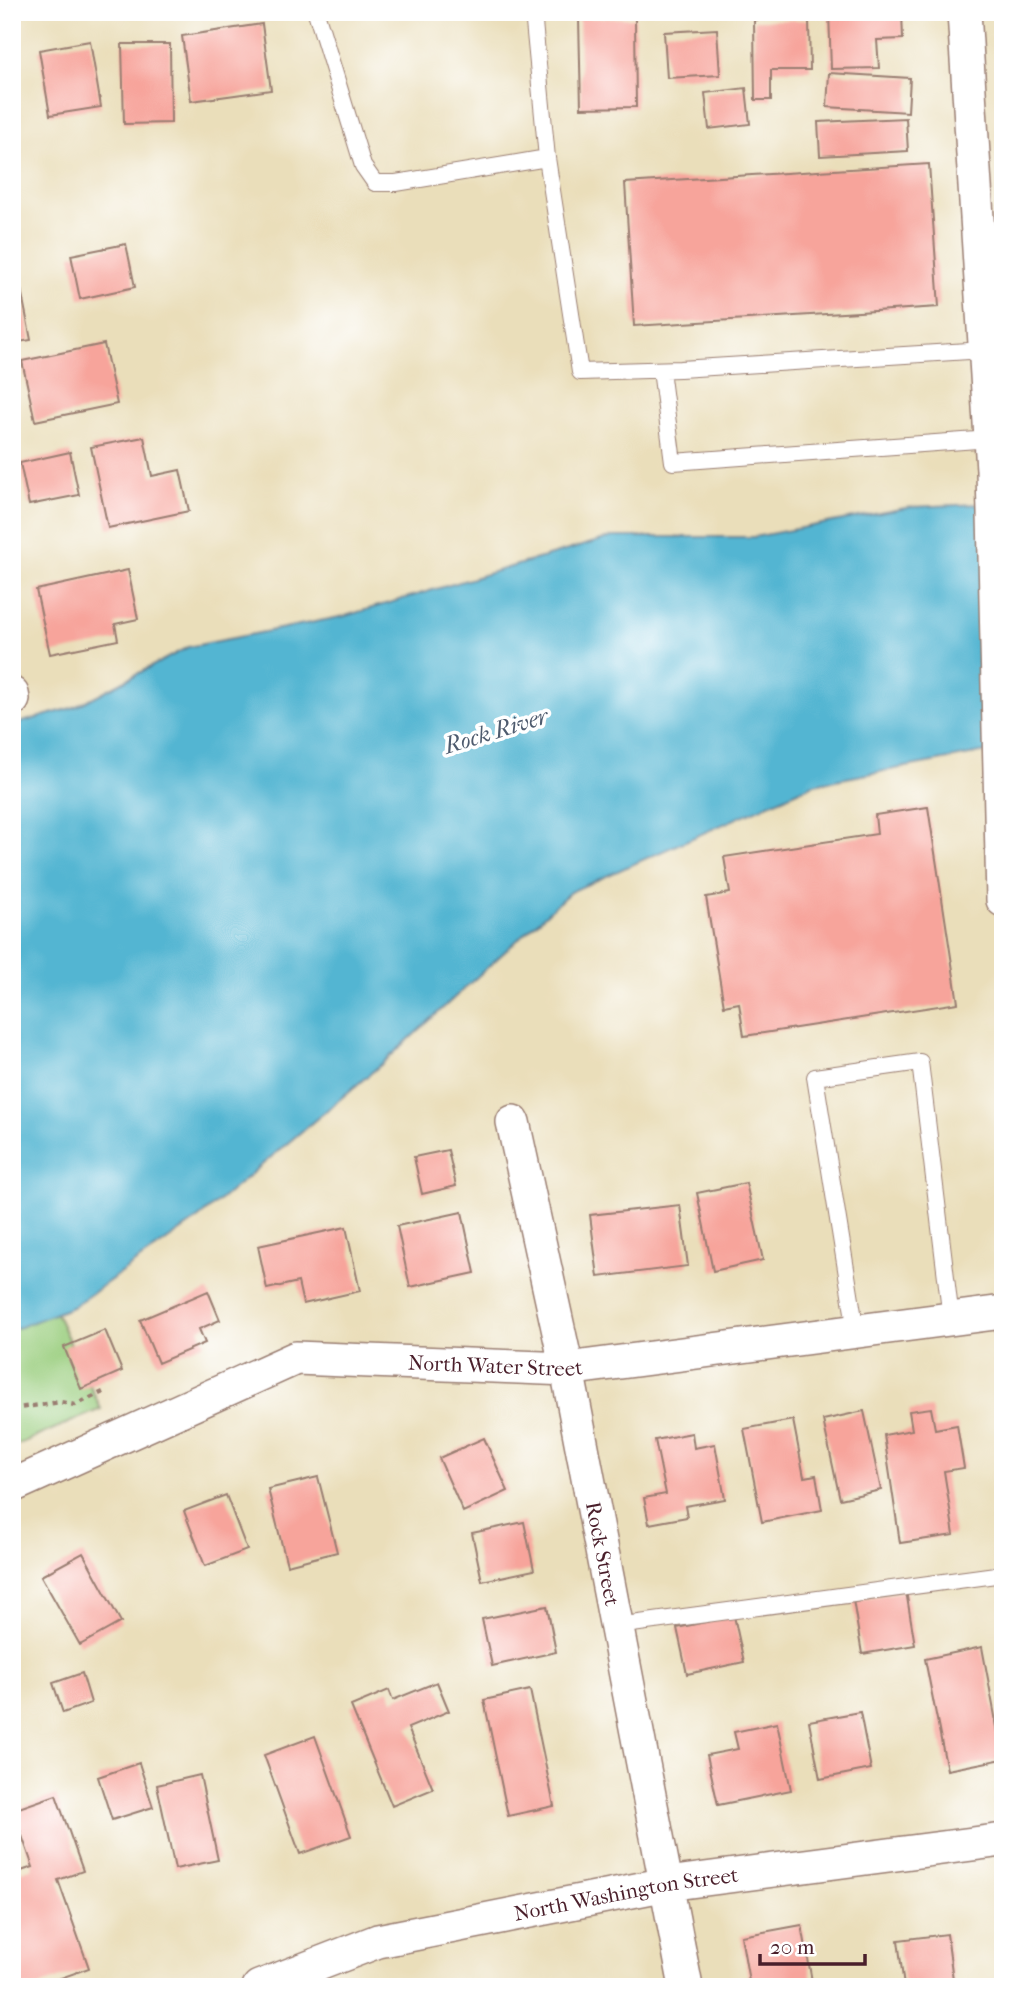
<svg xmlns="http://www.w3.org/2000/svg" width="1015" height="1999" viewBox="0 0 1015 1999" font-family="'IM FELL French Canon',serif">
<rect width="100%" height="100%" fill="#fff"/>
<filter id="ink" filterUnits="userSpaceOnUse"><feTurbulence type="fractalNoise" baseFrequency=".0143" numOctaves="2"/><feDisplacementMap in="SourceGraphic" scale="14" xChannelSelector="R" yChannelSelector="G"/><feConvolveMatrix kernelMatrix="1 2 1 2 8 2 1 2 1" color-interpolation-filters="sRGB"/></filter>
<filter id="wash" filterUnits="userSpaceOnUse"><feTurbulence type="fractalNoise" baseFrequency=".00686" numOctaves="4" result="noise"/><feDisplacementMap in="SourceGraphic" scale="28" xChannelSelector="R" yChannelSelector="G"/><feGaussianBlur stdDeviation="1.57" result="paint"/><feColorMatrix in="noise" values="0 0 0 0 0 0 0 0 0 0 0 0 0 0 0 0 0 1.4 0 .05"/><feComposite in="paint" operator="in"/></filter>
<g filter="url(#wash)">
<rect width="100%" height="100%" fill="#eadeba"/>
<!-- green -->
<path fill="#99cd7d" stroke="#727654" stroke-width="2" d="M56,1313L101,1409L12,1447V1328Z"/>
<!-- water -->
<path fill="#53b5d2" stroke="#4e6a7e" stroke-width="2" d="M1003,503V749L814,784L570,892L384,1062L195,1221L72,1307L12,1330V725L75,707L188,647L345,616L612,537H754L911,507Z"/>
<g id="blocks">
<!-- building -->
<path fill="#f7a49b" d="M829,12H902L903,39L877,40L879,68L831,69Z
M579,18H635L636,107L581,108Z
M754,20H809L810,70H771V100H755Z
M262,24L271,90L191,101L182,36Z
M717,29L720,75L667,78L664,32Z
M90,41L101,107L50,115L39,50Z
M122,44H170L171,123L124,124Z
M829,73L910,78L908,112L827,107Z
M746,88L750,124L709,129L705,93Z
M906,118L908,151L820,156L818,122Z
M929,164L939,307L634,326L625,183Z
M126,244L135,287L80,299L71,255Z
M19,279L31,340L12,343V281Z
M104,344L117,404L35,421L22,361Z
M144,437L152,476L180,470L189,511L108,528L91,447Z
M70,452L79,495L29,505L20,463Z
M128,570L138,619L115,624L118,640L50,654L36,590Z
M928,807L958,1003L744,1036L739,1003L724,1006L706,897L730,893L724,857L877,834L875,815Z
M448,1150L456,1186L422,1194L414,1157Z
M746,1183L763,1260L713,1271L697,1193Z
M680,1205L688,1266L598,1277L590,1215Z
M462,1212L475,1273L410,1287L397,1226Z
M346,1227L360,1291L303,1304L298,1282L267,1289L258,1246Z
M208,1291L220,1320L199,1329L205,1343L158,1363L140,1320Z
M105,1330L122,1371L81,1389L64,1347Z
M931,1408L935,1429L957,1425L964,1468L944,1471L954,1535L900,1543L884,1435L912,1430L909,1411Z
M864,1411L881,1490L840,1499L823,1420Z
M793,1420L804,1477L816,1475L822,1510L762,1522L744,1429Z
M692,1433L694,1448L715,1444L725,1499L685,1506L687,1517L649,1524L644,1498L666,1494L655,1440Z
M484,1438L508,1491L463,1512L439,1458Z
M318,1477L337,1552L287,1565L268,1489Z
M226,1495L247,1550L205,1566L184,1511Z
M524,1522L534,1570L482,1581L472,1533Z
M83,1553L121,1622L80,1645L41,1576Z
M906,1591L915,1645L862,1654L853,1600Z
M547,1606L556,1652L492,1666L482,1619Z
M734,1616L744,1662L687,1674L677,1628Z
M982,1647L1003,1759L947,1770L925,1659Z
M82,1673L91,1703L63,1713L53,1683Z
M437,1682L449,1711L408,1728L433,1789L392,1806L351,1706L389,1690L393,1700Z
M530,1690L554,1806L508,1816L484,1700Z
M860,1712L871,1769L820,1779L809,1721Z
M777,1723L791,1790L718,1805L707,1755L738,1749L734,1732Z
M315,1736L351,1836L300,1854L264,1755Z
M139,1763L153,1807L112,1820L98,1777Z
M200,1775L218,1860L175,1869L157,1785Z
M56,1795L83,1871L58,1880L89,1968L36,1987H12V1934L15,1933L12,1924V1874L33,1867L13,1810Z
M802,1925L813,1987H750L741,1936Z
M947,1934L954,1987H904L898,1940Z"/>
</g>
</g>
<g filter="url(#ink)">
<use href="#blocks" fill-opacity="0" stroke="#9a7e72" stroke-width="2"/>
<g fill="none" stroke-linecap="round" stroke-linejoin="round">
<defs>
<path id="lane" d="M316,12L363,166L375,183H396L547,158L533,12
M547,158L580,372L680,369L985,350
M661,370L673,462L991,439
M856,1331L815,1077L920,1062L951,1319
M617,1626L1003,1574"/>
<g id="street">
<path d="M964,12L993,470L1003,900"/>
<path d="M12,694L13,699"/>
<path id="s1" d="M513,1122L567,1369L686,1987"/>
<path id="s2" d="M12,1486L296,1358L567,1369L1003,1312"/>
<path id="s3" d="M259,1987L378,1941L667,1884L1003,1840"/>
</g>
</defs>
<!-- lane casing -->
<use href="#lane" stroke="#9a7e72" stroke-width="18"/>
<!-- street casing -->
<use href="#street" stroke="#9a7e72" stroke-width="36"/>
<!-- path -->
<path stroke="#9a7e72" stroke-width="4.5" stroke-dasharray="5 5" stroke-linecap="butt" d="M12,1409L60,1402L75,1405L103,1392"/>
<!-- lane -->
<use href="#lane" stroke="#fff" stroke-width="16"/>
<!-- street -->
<use href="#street" stroke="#fff" stroke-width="33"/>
</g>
</g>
<g text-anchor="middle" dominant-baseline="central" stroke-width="7" stroke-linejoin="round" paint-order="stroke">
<!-- street labels -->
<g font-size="21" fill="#4a1f2b" stroke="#fff">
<text stroke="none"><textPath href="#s2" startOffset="511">North Water Street</textPath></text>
<text stroke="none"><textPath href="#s1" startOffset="441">Rock Street</textPath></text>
<text stroke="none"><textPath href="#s3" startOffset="380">North Washington Street</textPath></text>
</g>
<!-- water labels -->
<g font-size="23" font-style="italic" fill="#4e5b6e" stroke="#fff">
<text transform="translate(496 731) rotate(-17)">Rock River</text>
</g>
</g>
<!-- margin -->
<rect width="1015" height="1999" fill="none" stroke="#fff" stroke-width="42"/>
<!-- scale -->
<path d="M760 1954v10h105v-10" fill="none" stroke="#4a1f2b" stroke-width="3.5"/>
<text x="770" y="1954" font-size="21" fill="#4a1f2b" stroke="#ffffff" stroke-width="5" paint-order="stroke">20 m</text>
</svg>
